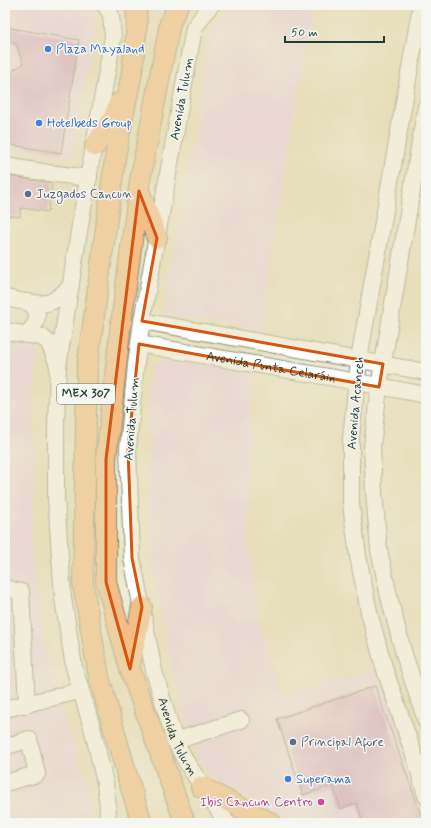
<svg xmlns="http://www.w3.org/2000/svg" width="431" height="828" viewBox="0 0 431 828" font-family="Mynerve,sans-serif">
<rect width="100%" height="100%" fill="#f6f6f2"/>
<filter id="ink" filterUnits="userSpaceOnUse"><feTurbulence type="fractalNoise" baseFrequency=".025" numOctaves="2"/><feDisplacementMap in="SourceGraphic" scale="8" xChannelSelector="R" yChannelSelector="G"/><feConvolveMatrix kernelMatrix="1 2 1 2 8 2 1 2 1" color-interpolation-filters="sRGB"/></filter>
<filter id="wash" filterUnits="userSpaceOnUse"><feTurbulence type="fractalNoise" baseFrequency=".012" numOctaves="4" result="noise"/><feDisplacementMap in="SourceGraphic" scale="16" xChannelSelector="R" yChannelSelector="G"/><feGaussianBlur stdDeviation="0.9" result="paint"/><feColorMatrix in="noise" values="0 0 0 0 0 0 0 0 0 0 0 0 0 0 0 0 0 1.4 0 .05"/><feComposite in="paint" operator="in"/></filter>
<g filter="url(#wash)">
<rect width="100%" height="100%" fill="#e7dfb9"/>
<!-- built -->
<path fill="#ead1ed" d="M5,5H91L94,12L95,27L72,158L5,147Z
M236,5H313L259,330L163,317L210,36L214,26L220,18Z
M5,337L40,344L33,399L34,497L31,537L34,587L43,642L60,709L86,781L91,823H5Z
M162,358L195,361L254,370L247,459L249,548L256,607L265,642L284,698L384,666L426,790V823H291L228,789L210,775L196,756L175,677L162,618L148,513V381L151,368Z"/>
<g id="blocks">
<!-- building -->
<path fill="#d29ccc" d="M5,27L79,40L61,153L5,144V73L11,74L15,69L23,64L16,44L5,41Z
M5,176L52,183L48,212L21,208L20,217L5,215Z
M375,686L424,823H363L357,803L341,809L333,785L303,795L277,719Z"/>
</g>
</g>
<g filter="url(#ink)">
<use href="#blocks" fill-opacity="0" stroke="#838e76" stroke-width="1"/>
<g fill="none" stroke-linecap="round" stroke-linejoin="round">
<defs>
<g id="minor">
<path d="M105,5L111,15L113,37L80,225L58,366L56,425V498L63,598L74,667L93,731L105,783L108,807L107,823"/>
<path id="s1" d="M211,5L194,28L142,321L136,364L128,449L132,558L154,671L175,741L188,765L227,823"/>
<path d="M421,5L359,359L351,438V504L358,556L369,612L384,667L417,764L426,796"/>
<path d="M426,106L379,387L372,447L374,492L379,550L390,601L404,654L426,721"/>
<path d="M5,166L48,173L89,178"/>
<path d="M5,298C17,300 35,305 47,303C56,301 64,292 71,286"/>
<path d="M142,321L426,372"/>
<path d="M5,331L42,337L49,343L58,365"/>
<path d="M26,335C37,324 43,314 29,302"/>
<path id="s2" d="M139,344L357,382L426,395"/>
<path d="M5,588L21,592L27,705"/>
<path d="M5,709L80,691"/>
<path d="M175,741L241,720"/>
<path d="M5,747L29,739L37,774L5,783"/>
</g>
<path id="major" d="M136,5L137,24L132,72L116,152L87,369L83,584L99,677L129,782L142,823
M178,5L170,23L140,180L120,331L106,459V582L130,669L185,823
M95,146L114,117L119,103
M140,193L157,238
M130,665L142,607
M201,787L271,823"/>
</defs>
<!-- minor casing -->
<use href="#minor" stroke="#838e76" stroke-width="18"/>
<!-- major casing -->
<use href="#major" stroke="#838e76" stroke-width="22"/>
<!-- minor -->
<use href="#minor" stroke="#fff" stroke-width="16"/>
<!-- major -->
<use href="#major" stroke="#f6be87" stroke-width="20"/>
</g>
</g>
<!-- marked area -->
<path d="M0 0H431V828H0ZM139,191L157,238L142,321L383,364L379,387L139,344L128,449L132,558L142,607L130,669L106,582V459Z" fill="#e7dfb9" fill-opacity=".55" fill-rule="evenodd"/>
<path fill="none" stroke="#d45610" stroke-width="3" stroke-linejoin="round" d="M139,191L157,238L142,321L383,364L379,387L139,344L128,449L132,558L142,607L130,669L106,582V459Z"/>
<!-- markers -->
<g fill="#3f7fe0" stroke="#f6f6f2" stroke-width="1.5">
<circle cx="48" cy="49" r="4"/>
<circle cx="39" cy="123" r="4"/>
<circle cx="288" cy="779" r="4"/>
</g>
<g fill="#5c6f8a" stroke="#f6f6f2" stroke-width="1.5">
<circle cx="28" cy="194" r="4"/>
<circle cx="293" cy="742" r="4"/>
</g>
<circle fill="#d1479c" stroke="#f6f6f2" stroke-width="1.5" cx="321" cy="802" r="4"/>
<g text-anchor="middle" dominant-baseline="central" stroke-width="3" stroke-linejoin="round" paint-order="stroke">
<!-- shield labels -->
<rect fill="#f6f6f2" stroke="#60746d" stroke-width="1" x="57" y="384" width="58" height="20" rx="3"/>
<g font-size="12" font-weight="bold" fill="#1f3d34">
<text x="86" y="394">MEX 307</text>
</g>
<!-- shop labels -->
<g font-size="13" fill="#366cbe" stroke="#f6f6f2" text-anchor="start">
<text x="56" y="49">Plaza Mayaland</text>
<text x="47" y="123">Hotelbeds Group</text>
<text x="296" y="779">Superama</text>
</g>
<!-- street labels -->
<g font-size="13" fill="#1f3d34" stroke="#f6f6f2">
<text transform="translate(182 99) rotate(-80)">Avenida Tulum</text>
<text stroke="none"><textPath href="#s2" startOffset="134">Avenida Punta Celaráin</textPath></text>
<text transform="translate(356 403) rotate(-85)">Avenida Acanceh</text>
<text transform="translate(132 419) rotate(-86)">Avenida Tulum</text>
<text stroke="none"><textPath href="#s1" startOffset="749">Avenida Tulum</textPath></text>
</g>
<!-- service labels -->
<g font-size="13" fill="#4e5e75" stroke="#f6f6f2" text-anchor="start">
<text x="36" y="194">Juzgados Cancun</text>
<text x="301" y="742">Principal Afore</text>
</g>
<!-- hotel labels -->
<g font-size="13" fill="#b23c85" stroke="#f6f6f2" text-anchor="end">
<text x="313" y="802">Ibis Cancun Centro</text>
</g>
</g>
<!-- margin -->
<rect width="431" height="828" fill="none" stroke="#f6f6f2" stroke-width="20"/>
<!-- scale -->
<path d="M285 36v6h99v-6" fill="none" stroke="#1f3d34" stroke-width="2"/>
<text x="291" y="36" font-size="12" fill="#1f3d34" stroke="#f6f6f2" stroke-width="3" paint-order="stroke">50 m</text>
</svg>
